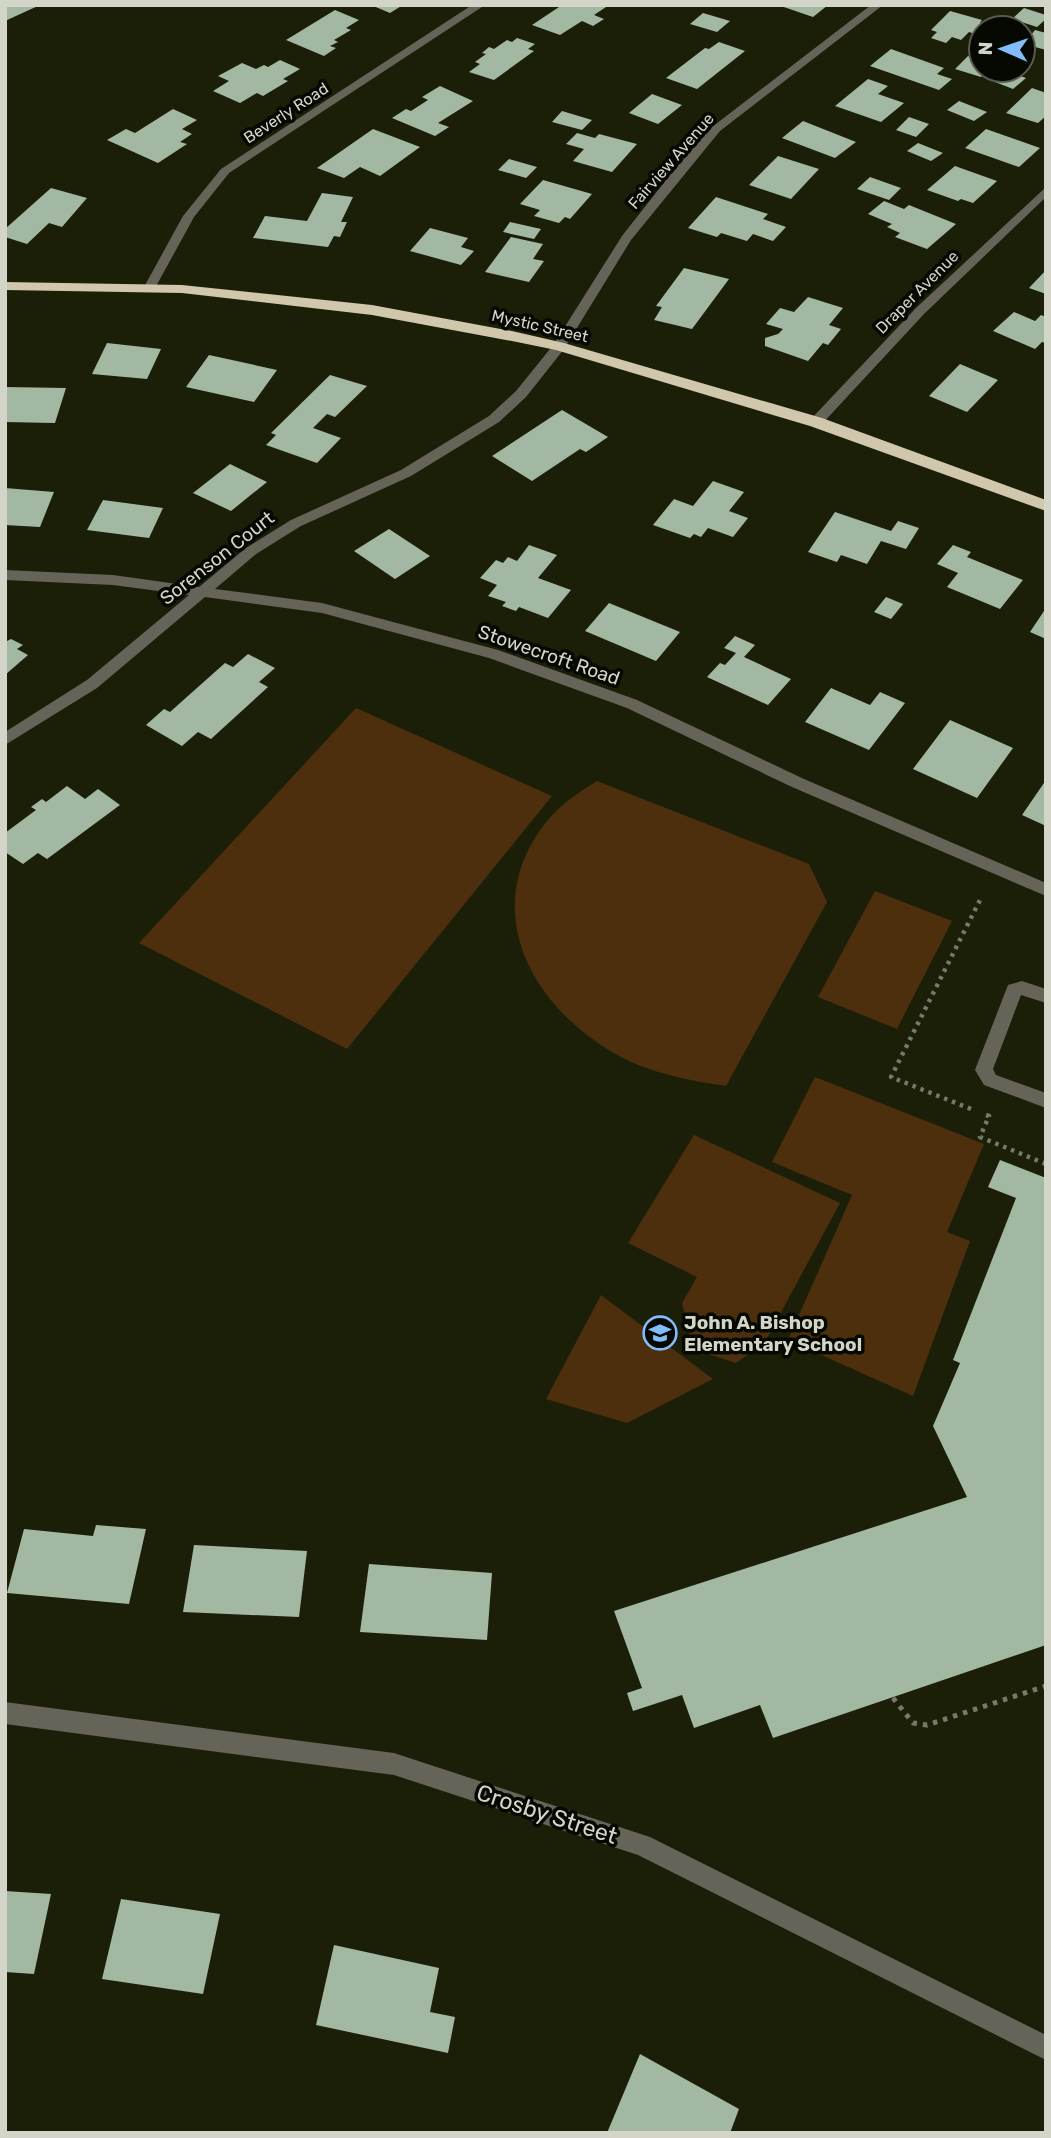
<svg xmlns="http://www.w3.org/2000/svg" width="1051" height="2138" viewBox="0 0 1051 2138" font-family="Rubik,sans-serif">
<rect width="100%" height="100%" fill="#1b1f08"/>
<!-- green -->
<path fill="#4d2f0d" d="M356,708L552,796L347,1049L139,943Z
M597,781L809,864L827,902L726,1086C687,1080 648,1073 614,1053C529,1004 478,907 547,821C561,804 579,792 597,781Z
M875,891L952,921L897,1029L818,997Z
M815,1077L984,1144L947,1232L970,1241L913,1396L788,1340L852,1195L772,1162Z
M694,1135L840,1203L765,1342L736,1363L693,1349L682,1303L697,1277L628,1243Z
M601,1295L713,1379L627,1423L546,1399Z"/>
<!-- building -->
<path fill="#a3b8a2" d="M5,5H40L5,21Z
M371,5H403L390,13Z
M562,5L567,7L609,5L594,15L604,19L593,26L582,21L560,35L532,25Z
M778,5H828L813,17Z
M1024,8L1046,15V19L1037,27L1012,19Z
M335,10L359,20L346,28L351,30L334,40L338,42L330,46L336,48L324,56L286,40Z
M950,11L982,20L980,23L996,28H981V36L969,32L961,40L952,37L946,43L931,38L937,32L931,30Z
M703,13L730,21L717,32L690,24Z
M1035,30L1046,33V50L1024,44Z
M517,38L535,44L528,49L534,51L494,80L469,72L480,64L475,62L486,54L482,53L489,47L494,49L507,40L512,42Z
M719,42L745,51L697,89L666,78L705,48L709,49Z
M891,49L944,68L937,74L952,79L939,90L870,66Z
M968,56L981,60V70H988L981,77L955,69Z
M280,60L300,69L283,79L288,81L263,96L257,93L240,103L213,91L229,81L218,76L242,63L256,69L264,65L268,67Z
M1004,70L1026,78L1013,89L990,80Z
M868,79L888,86L878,94L904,103L881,122L835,106Z
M440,86L473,101L438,123L449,127L435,136L392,118L406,109L411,111L428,100L422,97Z
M1032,88L1046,93V116L1038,123L1006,113Z
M652,94L682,105L658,124L629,113Z
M959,101L987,112L974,121L947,110Z
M173,109L197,120L182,129L192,134L180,142L187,144L158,163L107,140L126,129L135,133Z
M562,111L592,120L582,130L552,122Z
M909,117L929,124L916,137L896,130Z
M803,121L856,142L835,158L782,138Z
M373,129L420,147L380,176L360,167L344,178L317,168Z
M986,129L1040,148L1019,167L965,148Z
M577,133L595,138L599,134L637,144L612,172L573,161L584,149L566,144Z
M918,143L943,153L931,161L907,151Z
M778,156L819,169L791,199L749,185Z
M509,159L537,167L526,178L498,170Z
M955,166L997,181L973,203L961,199L958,201L927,190Z
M870,177L901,188L889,200L857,189Z
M543,180L592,194L570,219L565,217L559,223L534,216L540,210L520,204Z
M51,188L87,198L62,227L49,223L27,244L5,237V229Z
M322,193L353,197L341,222H347L340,237L334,236L328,247L253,238L265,216L307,221Z
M716,197L768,214L763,219L786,227L773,241L753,234L747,241L721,233L717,237L688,228Z
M884,201L904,209L909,205L956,224L927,249L895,237L900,233L887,227L892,224L868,214Z
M510,222L541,229L534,239L503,232Z
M430,228L468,238L461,247L474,251L461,265L410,251Z
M511,237L543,244L533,259L544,261L529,282L485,272Z
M684,268L729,279L692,329L654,320L662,307L656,306Z
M1046,270V294L1029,288Z
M808,297L843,308L829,325L841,329L828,345L823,343L808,361L765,346V338L778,334L783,329L766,324L780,308L794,312Z
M1014,312L1035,321L1041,315L1046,317V343L1042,342L1035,349L993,331Z
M107,343L161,349L147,379L92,374Z
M209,355L277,370L254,402L186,387Z
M960,364L998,380L967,412L929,396Z
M330,375L367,386L335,417L327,414L313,428L341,438L317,463L266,445L276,435L271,433Z
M5,387L66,388L55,423L5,422Z
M562,410L608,437L586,452L580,449L532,481L492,456Z
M230,464L267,482L231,511L193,493Z
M713,481L744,492L729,511L748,518L733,537L708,528L701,537L694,534L690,538L653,525L674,499L693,506Z
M5,488L54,492L40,527L5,525Z
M103,500L163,508L149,538L87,530Z
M835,512L891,531L898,521L919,528L906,549L881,541L867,564L841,555L837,562L808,552Z
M389,529L430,556L395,579L354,551Z
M529,545L557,555L538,578L571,590L548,618L519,607L516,611L502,606L506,602L488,596L497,585L480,578L496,560L503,563L508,557L517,561Z
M953,545L971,552L967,557L1023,580L1000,609L947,587L958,573L937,564Z
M886,597L903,604L891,619L874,612Z
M609,603L680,632L656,661L585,631Z
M1046,608V639L1030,632Z
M735,636L755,645L744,657L791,679L768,705L707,677L720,663L725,665L736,653L724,648Z
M11,639L23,645L17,649L28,655L5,675V642Z
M248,654L275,668L259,682L268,687L211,739L198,732L182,746L146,725L164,709L170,712L225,663L233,667Z
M831,688L870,705L880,692L905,703L869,750L805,722Z
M950,720L1013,748L977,798L913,769Z
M1046,780V826L1022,815Z
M67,786L85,799L98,789L120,805L47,859L38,853L23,864L5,852V833L36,810L31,807L42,799L46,802Z
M1000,1160L1046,1178V1645L773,1738L760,1705L694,1728L682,1695L633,1711L627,1693L642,1688L614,1611L967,1497L933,1426L960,1363L953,1360L1016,1198L988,1187Z
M96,1525L146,1529L129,1604L7,1593L24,1529L93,1536Z
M194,1545L307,1551L299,1617L183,1612Z
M369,1564L492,1573L487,1640L360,1632Z
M5,1891L51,1894L34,1974L5,1972Z
M121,1899L220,1914L203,1994L102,1979Z
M334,1945L439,1968L430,2012L455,2017L448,2053L316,2025Z
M640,2054L739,2109L730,2133H607Z"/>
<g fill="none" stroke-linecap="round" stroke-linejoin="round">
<!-- path-far1 -->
<path stroke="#777a68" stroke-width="4.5" stroke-dasharray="3.5 5" stroke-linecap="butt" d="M971,1109L891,1077L980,900
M986,1115L989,1116L980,1137L1046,1164"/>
<!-- path -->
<path stroke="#777a68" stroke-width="5" stroke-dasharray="4.5 6" stroke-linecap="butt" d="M893,1698L913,1723L927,1725L1046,1686"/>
<!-- minor -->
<path fill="#666358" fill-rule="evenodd" d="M472,5H485L229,173L194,217L154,290H146L144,287L183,216L221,169Z
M871,5H883L720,131L631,240L564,349L526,397L499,422L411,476L301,526L256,554L215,589L322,603L498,650L637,700L804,779L1046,883V896L792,787L627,708L489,658L322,613L205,597L97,688L5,745V732L87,680L189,595L113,585L5,580V570L113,575L199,587L246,548L291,520L401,470L489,416L516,391L554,344L622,236L670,175L712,127Z
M1046,187V197L924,314L821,425H811V419L916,308Z
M1022,981L1046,989V1003L1021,995L993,1069L996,1075L1046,1093V1108L984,1085L975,1070L1008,985Z
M5,1702L394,1753L650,1837L1046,2035V2060L638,1855L394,1775L5,1724Z"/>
<!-- highway -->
<path fill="#d0c7ac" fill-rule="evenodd" d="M5,282L182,285L372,305L512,331L564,343L822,418L1046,500V511L810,426L556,350L512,341L372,315L182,293L5,290Z"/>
</g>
<!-- icons -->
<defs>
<symbol id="school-ring" viewBox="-11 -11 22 22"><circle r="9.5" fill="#060802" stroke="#82bcfa" stroke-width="1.5"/><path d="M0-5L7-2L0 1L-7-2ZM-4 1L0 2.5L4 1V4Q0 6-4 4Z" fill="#82bcfa"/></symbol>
</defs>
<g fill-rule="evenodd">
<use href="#school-ring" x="641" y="1314" width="38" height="38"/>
</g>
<g text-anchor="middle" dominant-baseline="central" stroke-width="7" stroke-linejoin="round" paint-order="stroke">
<!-- far-street labels -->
<g font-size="16" fill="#d2d5c7" stroke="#060802">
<text transform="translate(286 113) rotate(-33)">Beverly Road</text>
<text transform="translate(671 161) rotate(-49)">Fairview Avenue</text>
<text transform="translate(917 292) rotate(-45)">Draper Avenue</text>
<text transform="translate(540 326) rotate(13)">Mystic Street</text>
</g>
<!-- street labels -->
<g font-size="19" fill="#d2d5c7" stroke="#060802">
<text transform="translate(217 558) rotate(-38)">Sorenson Court</text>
<text transform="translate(549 655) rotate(19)">Stowecroft Road</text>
</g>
<!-- poi labels -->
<g font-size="19" font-weight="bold" fill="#d2d5c7" stroke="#060802" text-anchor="start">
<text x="684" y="1322">John A. Bishop<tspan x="684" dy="22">Elementary School</tspan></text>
</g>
<!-- near-street labels -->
<g font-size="23" fill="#d2d5c7" stroke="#060802">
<text transform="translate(547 1814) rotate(18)">Crosby Street</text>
</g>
</g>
<!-- border -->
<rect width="1051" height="2138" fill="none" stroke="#d2d5c7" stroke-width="14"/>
<!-- north arrow -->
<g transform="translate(1002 49) rotate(272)"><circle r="33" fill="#060802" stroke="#585a51" stroke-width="2"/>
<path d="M0-5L12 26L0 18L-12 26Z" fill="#82bcfa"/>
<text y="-10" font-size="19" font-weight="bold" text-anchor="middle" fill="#d2d5c7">N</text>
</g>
</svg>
